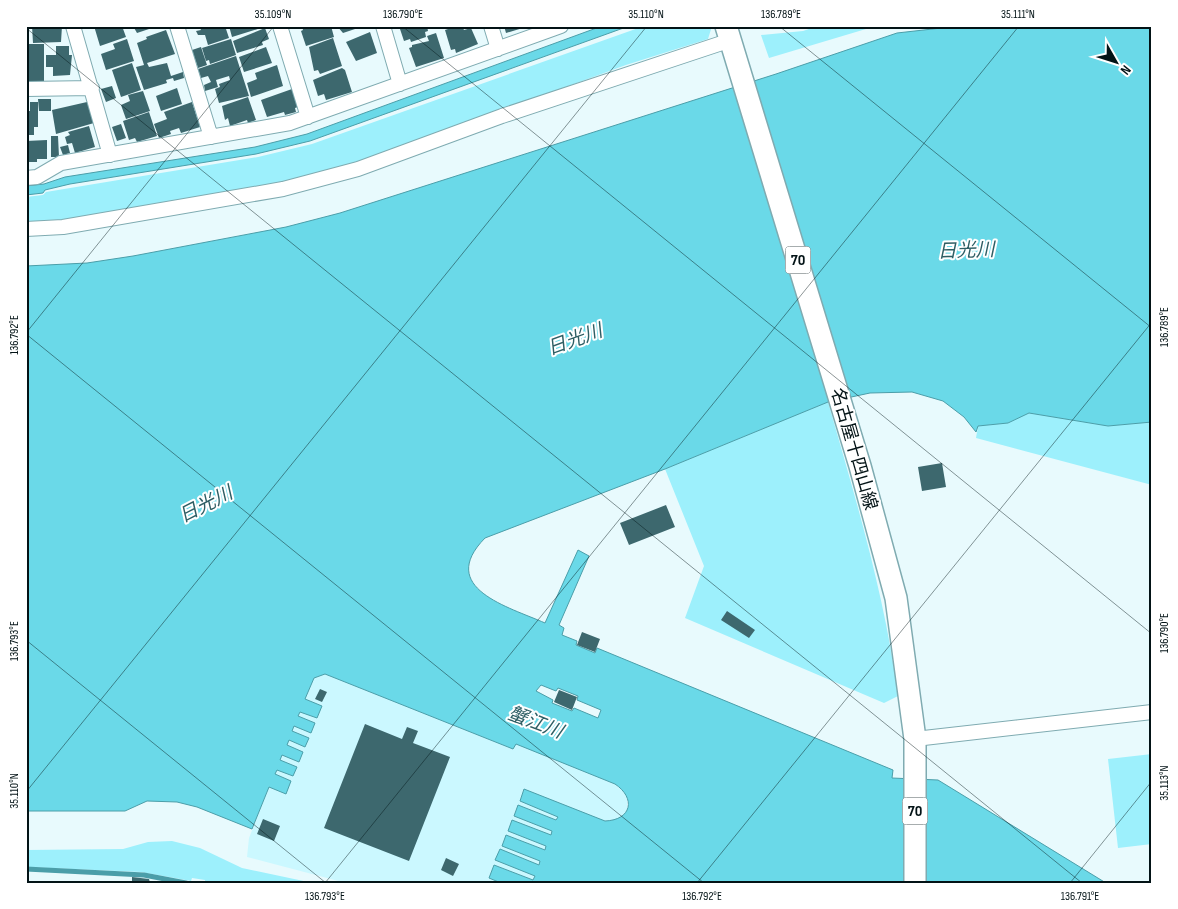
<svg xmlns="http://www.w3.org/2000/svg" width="1178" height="909" viewBox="0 0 1178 909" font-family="'Sofia Sans Condensed','Noto Sans JP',sans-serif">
<rect width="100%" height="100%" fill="#e8fafd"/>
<!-- built -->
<path fill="#cbf8ff" d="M325,674L513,749L516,743L615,784L627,795V811L618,820L605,821L524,790L520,801L558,816L557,820L518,805L552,831L551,835L508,831L547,846L545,850L507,835L540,861L539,865L500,849L535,876L533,880L494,866L489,878L501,883H346L247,857L249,838L269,787L291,781L275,774L276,770L297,768L280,760L282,755L299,762L303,752L286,745L288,740L305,747L308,738L292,731L294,726L315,723L298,716L300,711L317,718L321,706L305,699L314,678Z"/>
<!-- green -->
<path fill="#9df0fc" d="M644,26H712L708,39L626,65L357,163L275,185L120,214L26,224V197L43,195L46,192L258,157L312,144Z
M818,26H876L769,58L761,35L803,31Z
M828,402C856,500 885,596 898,696L884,703L685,618L704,566L665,469Z
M1029,413L1108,426L1152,422V485L976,438L978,426L1008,423Z
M1152,754V844L1118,848L1108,759Z
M172,841L200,848L242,868L313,883H205V880L192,878L191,881L141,872L26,867V850L123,849L148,842Z"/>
<!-- water -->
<path fill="#6ad9e8" stroke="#4b9ea9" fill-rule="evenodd" d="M602,26H629L310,141L256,154L70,184L45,190L43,193L26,195V186L44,184L65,177L255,147L307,134Z
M959,26H1152V422L1108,426L1029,413L1008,423L978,426L976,432L964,417L943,401L912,392L870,393L828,402L665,469L485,538C436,588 509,607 545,623L578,550L589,556L559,625L564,628L562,635L577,641L576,645L595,653L597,648L893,770L892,778L938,780L1106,883H501L489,878L494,865L533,880L535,876L495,860L500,849L539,865L540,861L502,846L506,835L545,850L546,846L508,831L512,820L551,835L552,831L514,816L518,805L556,820L558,817L520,801L524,789L605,821C632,820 636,798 615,784L516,744L513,749L325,674L314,678L305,699L322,706L317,718L300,712L298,716L315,723L311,733L294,726L292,731L309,738L305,747L289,740L287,745L303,752L299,762L282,755L280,760L297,767L293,776L277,770L275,774L291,781L286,794L269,787L252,829L197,807L177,802L147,801L125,811H26V266L87,263L133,256L286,227L340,213L776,74L897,33ZM541,685L556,691L558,688L578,696L577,700L601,710L598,718L574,708L572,711L552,703L553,700L536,691Z"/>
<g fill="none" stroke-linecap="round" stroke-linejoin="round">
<!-- stream -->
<path stroke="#4b9ea9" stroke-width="5" d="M26,869L144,875L186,883"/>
</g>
<!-- building -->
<path fill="#3d686e" d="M32,26H62L61,42L33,43Z
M94,26H122L126,37L100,46Z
M133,26H155V27L137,33Z
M199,26H225L229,38L208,45L205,35H198L196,31L201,30Z
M229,26H264V27L232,37Z
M302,26H331L334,37L306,46L301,31L303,30Z
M337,26H357L358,28L343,33Z
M399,26H427L428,31L425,32L426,37L411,42L410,39L404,41Z
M457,26H462L464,30L471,28L478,44L456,53L455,49L451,50L445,30Z
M504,26H526V27L506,33Z
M265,28L269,39L262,42L263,45L237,53L233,41Z
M166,30L175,54L147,63L149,67L167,63L171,76L183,72L184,78L174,81L173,78L166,80L167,83L144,90L136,67L144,65L137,43L147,39L146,37Z
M370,32L377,53L356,61L346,42Z
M436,33L444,58L416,67L409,48L412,47V45L429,41L427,36Z
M333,38L342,66L320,74L318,70L314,71L309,47Z
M127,39L134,61L106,70L101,54L115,49L113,44Z
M231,39L236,55L210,64L209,60L206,61L202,48Z
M26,44H44V82L27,83Z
M56,46H69V55H72L70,75L53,76V67H46V55H56Z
M201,47L207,65L198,68L192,50Z
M266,47L272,63L244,72L239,57Z
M236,56L249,96L219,103L215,89L220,87L219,84L230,80L229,76L216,80L218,87L205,91L204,85L211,82L208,76L201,78L198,69Z
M132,63L141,90L121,97L112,70Z
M277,65L283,86L251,97L247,83L257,79L255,73Z
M342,68L345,70L352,92L326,100L324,94L318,96L313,80Z
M112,86L116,98L106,102L101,89Z
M177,88L182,104L161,111L156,96Z
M292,89L298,107L295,108L296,112L285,115L284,112L267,117L261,100Z
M143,91L150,111L126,119L121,105L130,101L128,95Z
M248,97L256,120L248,123L247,120L230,126L228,118L225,120L222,106Z
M38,99H51V111H39Z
M30,102H38V127H34V135H26V111H30Z
M87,102L94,123L56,134L52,110Z
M192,102L200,127L181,133L179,128L170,131L171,134L159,138L154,124L167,119L164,112Z
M149,112L157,136L137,142L135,138L129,140L123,121Z
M121,124L126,138L117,141L112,127Z
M89,126L95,147L75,153L72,143L67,144L65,137L70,135L68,132Z
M51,136H58L59,157H51Z
M47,140V159H37V162H28L26,165V141Z
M68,145L70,153L63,155L60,147Z
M942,463L946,487L922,491L918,467Z
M666,505L675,527L629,545L620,523Z
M727,611L755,630L749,638L721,620Z
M582,632L600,639L595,652L577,645Z
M320,689L327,692L322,702L315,699Z
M559,690L577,697L572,710L554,702Z
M365,724L402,739L407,727L418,731L413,743L450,757L409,861L324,828Z
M263,819L280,826L274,841L257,834Z
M446,858L459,864L453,876L441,870Z
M132,877L149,879L150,883H132Z"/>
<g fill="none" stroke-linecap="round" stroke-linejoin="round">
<defs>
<path id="street" d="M73,26L110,155
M177,26L211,137
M280,26L308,117
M383,26L400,84
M491,26L498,49
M26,89L92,88
M26,178L37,177L61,163L290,123L561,26
M26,229L63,227L283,189L358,169L502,116L731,40
M915,739L1152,712"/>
<path id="primary" d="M726,26L860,466L896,598L915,739V883"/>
</defs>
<!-- street casing -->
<use href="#street" stroke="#7fabb1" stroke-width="16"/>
<!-- primary casing -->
<use href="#primary" stroke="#7fabb1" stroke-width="24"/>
<!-- street -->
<use href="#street" stroke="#fff" stroke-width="14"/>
<!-- primary -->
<use href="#primary" stroke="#fff" stroke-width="21"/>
</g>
<!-- ticks -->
<path fill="none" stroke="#031316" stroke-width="1" stroke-opacity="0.45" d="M402,26L1152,634M779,26L1152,328M26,28L1082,883M26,333L274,26M26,334L704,883M26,640L326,883M26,792L647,26M325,883L1019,26M697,883L1152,322M1070,883L1152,781"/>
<g text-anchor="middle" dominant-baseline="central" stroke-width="4" stroke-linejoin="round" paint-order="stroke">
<!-- shield labels -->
<g fill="#fff" stroke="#4f5a5c" stroke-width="1">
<rect x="785.5" y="246.5" width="25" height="27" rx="4"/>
<rect x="902.5" y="797.5" width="25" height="27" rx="4"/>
</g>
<g font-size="16" font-weight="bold" fill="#031316">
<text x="798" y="260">70</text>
<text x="915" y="811">70</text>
</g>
<!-- street labels -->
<g font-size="18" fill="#031316" stroke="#fff">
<text transform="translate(854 449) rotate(74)">名古屋十四山線</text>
</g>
<!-- water labels -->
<g font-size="19" font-style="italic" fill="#2e5e64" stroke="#fff">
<text transform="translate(966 251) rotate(-2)">日光川</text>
<text transform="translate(575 340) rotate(-20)">日光川</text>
<text transform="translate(206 505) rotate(-27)">日光川</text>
<text transform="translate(535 723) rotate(21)">蟹江川</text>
</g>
</g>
<!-- border -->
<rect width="1178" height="909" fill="none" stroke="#ffffff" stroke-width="55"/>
<!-- north arrow -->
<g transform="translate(1116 62) rotate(129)" stroke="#ffffff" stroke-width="4" paint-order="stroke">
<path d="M0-4L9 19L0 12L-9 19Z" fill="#031316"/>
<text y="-8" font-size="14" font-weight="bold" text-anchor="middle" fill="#031316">N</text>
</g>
<rect x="28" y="28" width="1122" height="854" fill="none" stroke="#031316" stroke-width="2"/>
<g font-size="12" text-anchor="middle" fill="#031316">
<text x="273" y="18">35.109°N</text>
<text x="403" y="18">136.790°E</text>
<text x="646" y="18">35.110°N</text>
<text x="781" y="18">136.789°E</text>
<text x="1018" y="18">35.111°N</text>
<text transform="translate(1164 327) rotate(-90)" y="4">136.789°E</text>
<text transform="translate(14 335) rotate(-90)" y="4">136.792°E</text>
<text transform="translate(1164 633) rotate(-90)" y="4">136.790°E</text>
<text transform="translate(14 641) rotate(-90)" y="4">136.793°E</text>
<text transform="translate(1164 783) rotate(-90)" y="4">35.113°N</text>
<text transform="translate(14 791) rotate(-90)" y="4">35.110°N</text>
<text x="325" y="900">136.793°E</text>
<text x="702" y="900">136.792°E</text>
<text x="1080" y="900">136.791°E</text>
</g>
</svg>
